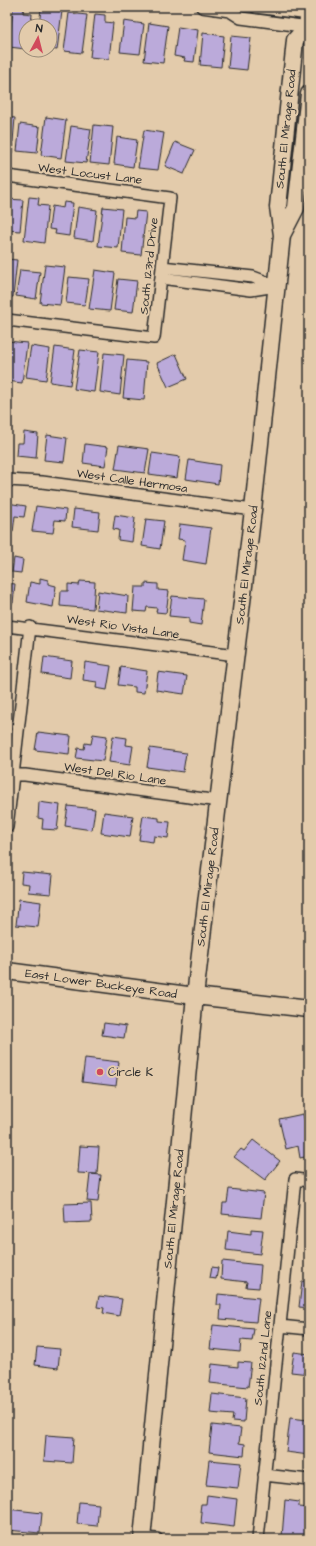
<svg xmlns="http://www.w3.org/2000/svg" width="316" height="1546" viewBox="0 0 316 1546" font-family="'Architects Daughter',sans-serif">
<rect width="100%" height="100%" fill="#e3cbab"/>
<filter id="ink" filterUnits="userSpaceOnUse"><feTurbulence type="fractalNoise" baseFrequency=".025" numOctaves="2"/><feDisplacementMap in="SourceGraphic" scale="8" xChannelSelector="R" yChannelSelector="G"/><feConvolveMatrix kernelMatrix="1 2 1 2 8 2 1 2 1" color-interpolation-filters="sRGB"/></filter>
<g filter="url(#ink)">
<!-- building -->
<path fill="#bbaada" stroke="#2b2b2b" d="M13,7H24L23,13L32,14L31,26H26V49L9,47Z
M41,9L62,11L57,50L50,49V26H39Z
M69,13L87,15L82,53L64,51Z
M95,14L105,15V22L113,23L109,59L90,57Z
M124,21L144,24L140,54L120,52Z
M149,23L168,26L163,63L144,61Z
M178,27L198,30L194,62L184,61L185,58L174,56Z
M203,33L224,36L221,67L200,65Z
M231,36L251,38L247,70L228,68Z
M7,117L15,118L12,153H7Z
M46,117L66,120L61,158L41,155Z
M20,124L40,127L37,153L17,151Z
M94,125L113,127L109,165L90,163Z
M71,126L91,129L86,163L66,161Z
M144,130L164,133L158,170L138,168Z
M117,137L137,140L133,167L114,164Z
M175,142L195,150L184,174L165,166Z
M29,197L39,198L38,205L48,206L44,243L24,240Z
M7,199L23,200L20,231L7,230Z
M64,202L73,203L69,236L55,234L56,230L49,229L52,206L63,208Z
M78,207L97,210L93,241L74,238Z
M103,207L122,209L118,248L98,246Z
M136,211L146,212L141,255L122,253L125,217L135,218Z
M7,259L17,260L13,297H7Z
M45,265L65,267L60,305L40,303Z
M20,270L40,272L36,299L16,296Z
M95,270L115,273L110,311L89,309Z
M69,277L89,279L85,305L66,303Z
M118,279L137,281L133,312L114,310Z
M7,341L27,343L22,383L7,381Z
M31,346L50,349L46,380L26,377Z
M55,347L75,350L70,385L50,382Z
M80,350L99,352L94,392L74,389Z
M104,353L124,355L120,395L100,392Z
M176,354L187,379L168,387L157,363Z
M127,360L147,362L144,400L123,398Z
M24,432L38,434L36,458L16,456L17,443H23Z
M47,435L67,438L64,462L44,460Z
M85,444L108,447L105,466L83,463Z
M119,445L149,449L145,473L115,469Z
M152,453L180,457L177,478L149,474Z
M189,460L220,465L218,484L186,479Z
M7,503L26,506L24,517L15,516L13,532L7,531Z
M36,506L66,510L65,521L55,520L53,533L32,531Z
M74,509L100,512L98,530L72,527Z
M115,515L135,518L132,542L118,540L119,530L113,529Z
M146,519L164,521L160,549L142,546Z
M180,524L211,528L206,564L182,560L185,540L178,539Z
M14,558L23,560L21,573L12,572Z
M40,578L48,580V584L56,586L53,607L27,602L30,582L40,584Z
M80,581L95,582L93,609L60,606L61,591H68V584L79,585Z
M7,583L15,584L13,603L7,602Z
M145,583L158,584V590L169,591L166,613L156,612L157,608L147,607L146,612L133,611L135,587H145Z
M98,591L128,596L127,613L96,609Z
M172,596L204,599L201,625L189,623V618L169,616Z
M44,657L72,661L70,678L42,674Z
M85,662L111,666L107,690L96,688L97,682L83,680Z
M121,667L147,671L144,693L135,692V687L118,685Z
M158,672L187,676L184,694L156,690Z
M38,732L71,736L69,754L35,750Z
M93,734L107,736L103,761L76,758L78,748L84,749L85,743L91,744Z
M113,736L127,738L126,745L133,746L130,765L109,762Z
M150,748L186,753L183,772L147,767Z
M39,802L60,805L57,830L42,829L43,819L38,818Z
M68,806L95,809L92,830L65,826Z
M104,812L133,816L130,837L101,833Z
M143,816L159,818V821L170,822L168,838L154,836L153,842L139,840Z
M22,872L53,875L51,894L28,892L29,884L21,883Z
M19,899L41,902L38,927L16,925Z
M104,1023L126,1026L124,1038L102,1035Z
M85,1058L119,1062L116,1086L82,1082Z
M303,1114L309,1140V1156L300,1158L298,1146L286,1149L279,1119Z
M253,1140L280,1161L265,1180L234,1157L241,1149L244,1151Z
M80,1146L99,1147L97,1174L78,1173Z
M90,1174L101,1175L98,1202L87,1201Z
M229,1189L264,1193L261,1218L222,1214L223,1203H227Z
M91,1203L92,1222L65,1223L64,1204Z
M251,1229L263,1230L260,1254L226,1250L228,1231L251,1234Z
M222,1261L261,1265L259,1288L246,1287L247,1282L221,1279Z
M212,1267L218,1268L216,1279L210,1278Z
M302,1281L309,1282V1308L299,1307Z
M218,1294L259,1298L256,1322L220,1319L221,1305H217Z
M99,1296L122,1299L119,1316L103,1313L104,1308L97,1307Z
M213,1325L254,1329L252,1341L241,1340L240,1352L210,1349Z
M37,1347L60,1349L58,1368L35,1365Z
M294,1352L309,1354V1374L291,1372Z
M238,1362L251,1363L248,1387L210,1383L212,1364L238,1367Z
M212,1394L246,1398L244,1422L232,1421L233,1415L210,1413Z
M290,1418L308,1420L306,1442H309V1455L286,1452Z
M212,1425L241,1428L239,1443L245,1444L244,1456L209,1452Z
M46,1435L74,1437L72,1463L44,1461Z
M209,1460L241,1463L238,1488L206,1485Z
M207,1495L237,1499L234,1527L201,1523L202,1512H200L201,1504H206Z
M285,1500L299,1502V1507L309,1508L308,1539L282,1537Z
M79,1502L99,1504L97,1526L77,1524Z
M7,1509L42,1513L40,1533L7,1530Z"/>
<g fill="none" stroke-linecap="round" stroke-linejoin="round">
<defs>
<path id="street" d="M202,7L230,11L241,18L309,27
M256,7L309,14
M7,176L170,198L154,338L7,320
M162,267L253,277L274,285
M161,278L251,290L276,286
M7,480L42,482L253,510
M7,626L236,655
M7,775H25L219,801
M7,827L30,627
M280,1326L309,1329
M264,1475L309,1480
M142,1538L157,1539
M258,1539L295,1179L309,1181"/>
<path id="secondary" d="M309,9L307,27L309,30
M282,235L296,208L309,94
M7,971L195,996L309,1009
M142,1539L195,996L253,510L282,235L278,207L295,40L307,27"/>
</defs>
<!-- street casing -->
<use href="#street" stroke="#2b2b2b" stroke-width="14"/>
<!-- secondary casing -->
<use href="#secondary" stroke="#2b2b2b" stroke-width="19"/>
<!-- street -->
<use href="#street" stroke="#e3cbab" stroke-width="11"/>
<!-- secondary -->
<use href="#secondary" stroke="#e3cbab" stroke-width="16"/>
</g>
</g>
<!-- markers -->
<circle fill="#d1495b" stroke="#e3cbab" stroke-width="1.5" cx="100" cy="1072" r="4"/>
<g text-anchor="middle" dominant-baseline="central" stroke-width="4" stroke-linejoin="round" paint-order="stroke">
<!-- street labels -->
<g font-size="12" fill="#2b2b2b" stroke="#e3cbab">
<text transform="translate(286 129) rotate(-84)">South El Mirage Road</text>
<text transform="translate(90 174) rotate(7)">West Locust Lane</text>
<text transform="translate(149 266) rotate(-84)">South 123rd Drive</text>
<text transform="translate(132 481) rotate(8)">West Calle Hermosa</text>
<text transform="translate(247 565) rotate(-83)">South El Mirage Road</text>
<text transform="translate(123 627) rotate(8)">West Rio Vista Lane</text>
<text transform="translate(115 774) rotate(8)">West Del Rio Lane</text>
<text transform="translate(208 887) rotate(-83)">South El Mirage Road</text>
<text transform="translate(101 984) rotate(8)">East Lower Buckeye Road</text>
<text transform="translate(174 1209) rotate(-84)">South El Mirage Road</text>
<text transform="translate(263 1358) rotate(-84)">South 122nd Lane</text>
</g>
<!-- poi labels -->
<g font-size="12" fill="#2b2b2b" stroke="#e3cbab" text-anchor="start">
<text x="108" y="1072">Circle K</text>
</g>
</g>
<!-- margin -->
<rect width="316" height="1546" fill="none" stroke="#e3cbab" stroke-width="24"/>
<rect x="12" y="12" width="292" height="1522" fill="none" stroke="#2b2b2b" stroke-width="1.5" filter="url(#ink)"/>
<!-- north arrow -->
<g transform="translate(38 38) rotate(7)"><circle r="19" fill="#e3cbab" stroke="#998b78"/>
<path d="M0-3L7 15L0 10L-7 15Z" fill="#d1495b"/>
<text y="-6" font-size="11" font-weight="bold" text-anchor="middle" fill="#2b2b2b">N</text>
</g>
</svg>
